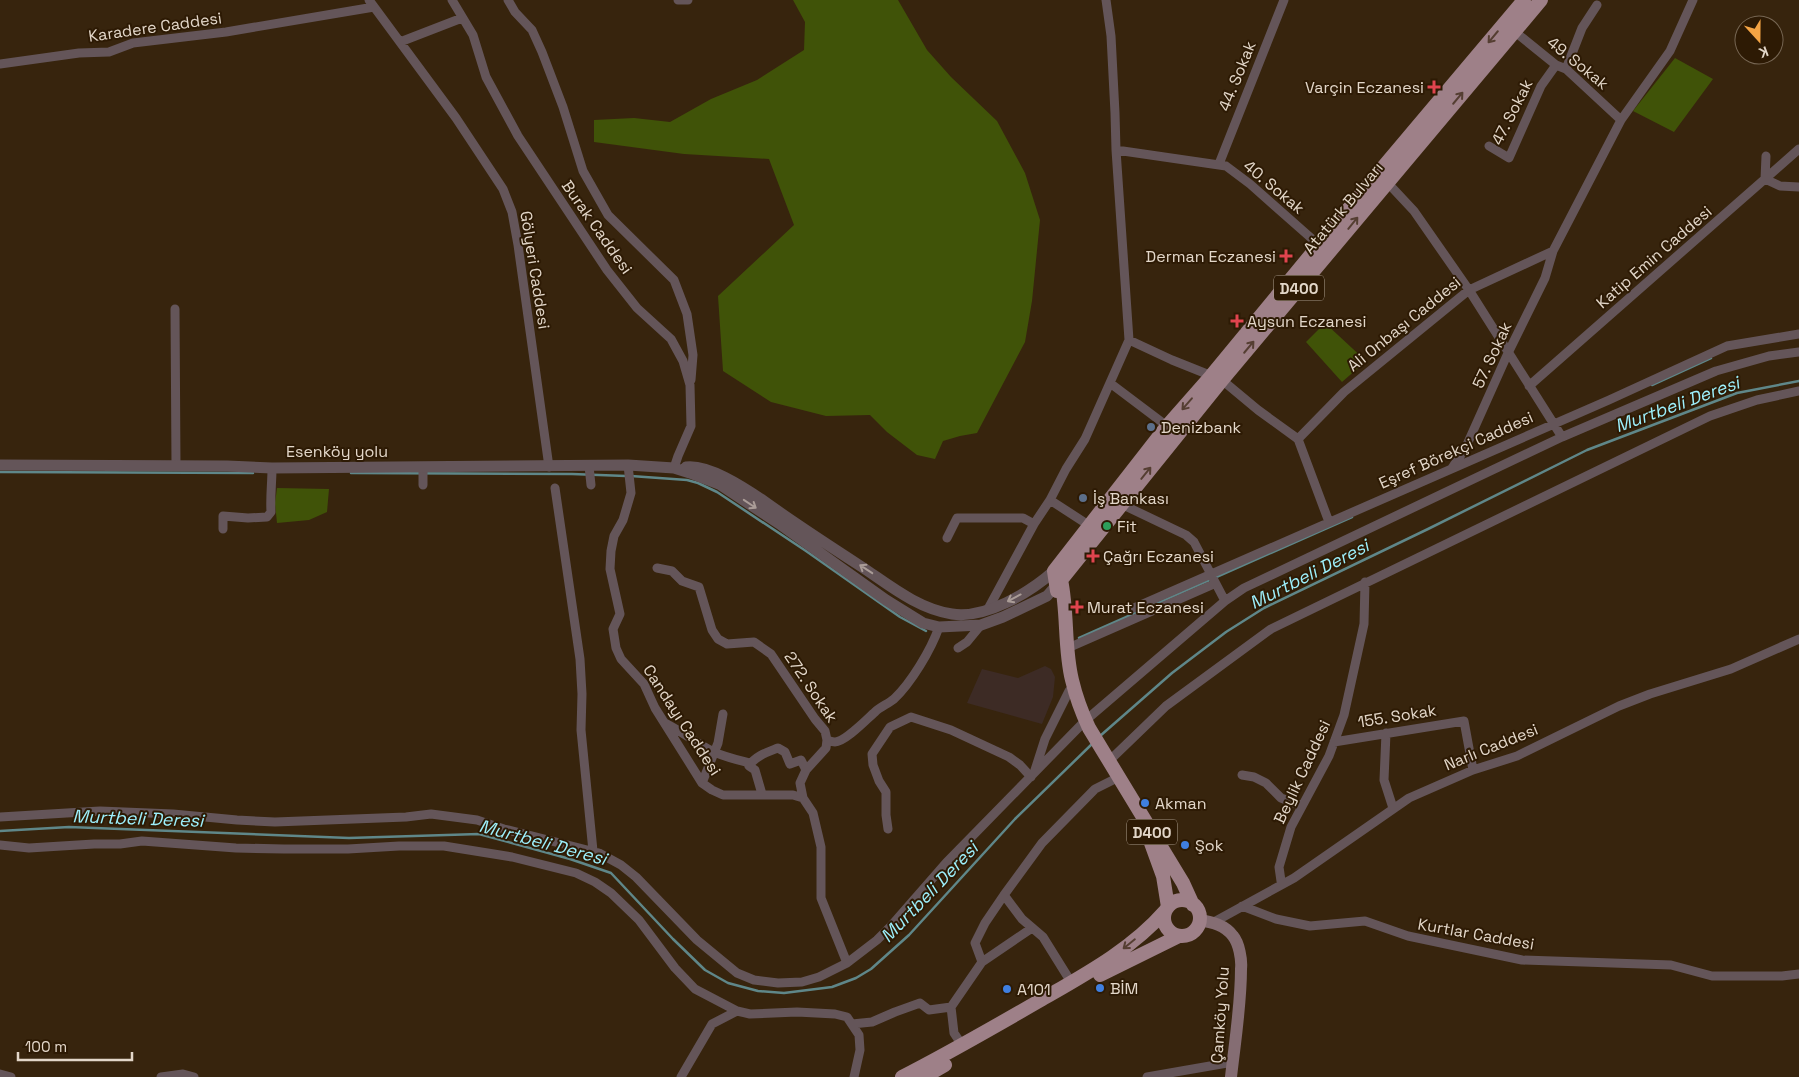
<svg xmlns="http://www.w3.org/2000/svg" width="1799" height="1077" viewBox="0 0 1799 1077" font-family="'Space Grotesk',sans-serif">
<rect width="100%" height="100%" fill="#37240d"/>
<!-- industrial -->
<path fill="#3d2b25" d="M1045,666L1051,669L1055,677L1053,697L1042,724L967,703L982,669L1018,678Z"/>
<!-- green -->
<path fill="#405308" d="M793,0H898L927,50L951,77L997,121L1025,173L1040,220L1032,301L1025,342L977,433L960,436L943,441L935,459L917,455L887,432L870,415L826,416L771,402L723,371L718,296L794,225L769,159L684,154L594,142V120L634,118L670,122L711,99L757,80L804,50L805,22Z
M1675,58L1713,79L1674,132L1633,111Z
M1325,323L1366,361L1342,382L1306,342Z
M277,488L329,489L327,512L309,520L277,523L275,503Z"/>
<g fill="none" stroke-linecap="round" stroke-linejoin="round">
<!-- stream -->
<path stroke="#5f8789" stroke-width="2.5" d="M1652,385L1711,358
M0,472L253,473
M351,473L572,474L626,476
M631,476L687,480L698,483L717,492L806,551L900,617L926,631
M1079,638L1352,517
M1100,736L1172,673L1226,632L1264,608L1428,529L1587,450L1737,393L1799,381
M0,831L69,827L349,838L479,834L570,859L611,873L673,939L705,970L728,983L758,991L784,993L832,987L856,978L871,969L909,935L1015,819L1092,744"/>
<!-- minor -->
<path stroke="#645559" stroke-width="9" d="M369,0L456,118L503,189L512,212L518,245L549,467
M452,0L473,35L486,77L518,136L607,270L637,308L671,339L683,361L690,385L691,426L678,456L674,468
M508,0L515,12L532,30L542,52L563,107L583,171L608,215L674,280L687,314L693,355L691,380
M678,0H688
M1514,31L1556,65L1566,69L1621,120
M400,42L462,18
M0,64L79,53L109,52L133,43L226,32L374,7
M1566,69L1582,28L1597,5
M1489,146L1509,158L1541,86L1556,65
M1116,150L1226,166L1250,184L1319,245
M1766,156L1765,179L1780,186L1799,187
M1219,164L1284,0
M1385,180L1414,211L1469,290L1562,437
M175,309L176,466
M1129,340L1172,360L1222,380L1258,410L1298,439
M1110,383L1167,426
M1529,386L1799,149
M628,465L631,493L623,520L614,536L611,551L610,569L620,614L613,629L616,648L621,659L644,684L655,708L702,783L712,790L723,795H793L803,798L813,813L821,847V898L847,963
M589,466L591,485
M423,468V485
M1452,468L1465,449L1508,353L1545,278L1553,251
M555,488L580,659L582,694L581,730L593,851
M1050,500L1090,526
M1121,504L1186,535L1194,542L1225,601
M1329,522L1298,439L1344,392L1469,290L1553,251L1621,120L1670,51L1693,0
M223,529V516L248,518L267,517L271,512C270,497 272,483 272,468
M947,538L957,518H1023L1034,524
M657,568L672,571L682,581L699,587L712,630L718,639L727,644L754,642L771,654L815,719L825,731L827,740L826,748L806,770L800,783L803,798
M988,609L1034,524L1050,500L1066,469L1085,439L1129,340L1116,150L1115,113L1111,36L1106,0
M1129,610L1609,400L1727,346L1799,334
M958,648L967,642L981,625
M1068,648L1214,584
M1086,720L1225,601L1244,588L1562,437L1716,371L1769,356L1799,352
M665,723C681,731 696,743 712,751C724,757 738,760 750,763
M1386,733L1384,780L1393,808
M827,740C830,741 832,742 835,742C845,742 867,719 875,712C880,707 888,704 894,699C911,683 931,650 939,627
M1334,742L1464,721L1473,770
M1109,761L1166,706L1271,629L1710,416L1757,400L1799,391
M1035,770L1045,739L1069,691
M1242,775L1254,777L1266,783L1281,798L1302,806
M702,783L718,743L723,714
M762,794L755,770L749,766C755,756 768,752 778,748L785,752L790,764L801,760L806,770
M0,817L100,811L173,814L237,820L275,822L406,817L431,814L477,820L504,829L599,853L621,865L636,877L697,940L737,973L754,980L778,983L802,982L819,977L847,963L877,940L891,926L946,863L1081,725
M888,829L886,815V792L879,781L873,765L872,754L890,727L911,717L951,730L1009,757L1020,765L1031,777
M0,845L29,848L94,844H120L142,841L236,848L284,849H348L399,846H444L512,857L576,873L595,882L611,893L639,920L675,968L695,989L737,1011
M1283,884L1281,881L1279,867L1291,827L1329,756L1344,715L1364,624L1365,582
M1242,906L1276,919L1310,926L1365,921L1408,936L1522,960L1671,965L1712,976H1782L1799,974
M1214,922L1294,878L1409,798L1473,770L1517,756L1619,706L1650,694L1731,669L1799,639
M982,962L975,943L985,923L1004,895
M1071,982L1043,937L1022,919L1004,895L1042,843L1095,789L1113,780
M852,1024L872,1022L895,1012L920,1003L929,1010L951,1007
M962,1045L954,1033L951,1007L982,962L1032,928
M0,1074L11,1077
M161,1077L183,1074L194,1077
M681,1077L712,1024L737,1011L750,1014L797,1012L835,1014L847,1017L859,1035L860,1050L854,1077
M1147,1077L1233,1062"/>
<!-- tertiary -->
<path stroke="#645559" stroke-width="11" d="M0,465L227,466L272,468L628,465L674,468L693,474L719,484L781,525L886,600L923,623L939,627L981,625L1003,617L1047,596L1060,581
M686,467C708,464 743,487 761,499C794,523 828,545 862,567C889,585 918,609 952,614C986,619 1029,593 1054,571"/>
<!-- secondary -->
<path stroke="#856d73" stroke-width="12" d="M1199,920C1212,922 1225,925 1233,936C1239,943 1242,960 1241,969C1241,1005 1235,1041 1231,1077"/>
<!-- primary -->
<path stroke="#9e8088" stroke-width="14" d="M1057,591L1054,571L1167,426L1211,376L1379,172L1524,0
M1151,843L1163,876L1168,907
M1164 918a18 18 0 1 1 36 0a18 18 0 1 1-36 0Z
M1193,905L1183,883L1089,728C1082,713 1076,697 1072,680C1064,648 1068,613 1061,580L1222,380L1541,0
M1100,975L1179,936
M902,1077C949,1053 994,1027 1039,1001C1084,975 1131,950 1165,911
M924,1077L945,1065"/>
</g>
<!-- one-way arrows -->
<defs><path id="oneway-shaft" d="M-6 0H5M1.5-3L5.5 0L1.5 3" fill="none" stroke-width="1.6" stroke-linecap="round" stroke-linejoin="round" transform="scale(1.25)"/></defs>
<g stroke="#553e32">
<use href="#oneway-shaft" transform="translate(1493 37) rotate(130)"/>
<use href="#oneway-shaft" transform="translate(1458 98) rotate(-50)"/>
<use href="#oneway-shaft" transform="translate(1353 223) rotate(-51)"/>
<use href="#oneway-shaft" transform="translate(1249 347) rotate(-50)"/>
<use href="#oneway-shaft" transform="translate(1187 404) rotate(131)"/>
<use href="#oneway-shaft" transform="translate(1146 473) rotate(-51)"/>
<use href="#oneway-shaft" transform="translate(1129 944) rotate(141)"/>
</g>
<g stroke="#aa9c97">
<use href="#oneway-shaft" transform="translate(750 504) rotate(34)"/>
<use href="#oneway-shaft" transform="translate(866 569) rotate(-147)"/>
<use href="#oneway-shaft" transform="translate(1014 598) rotate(152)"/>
</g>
<!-- markers -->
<g fill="#e0444e" stroke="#2d1a04" stroke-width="2">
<path d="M1431.5 79.5h5v5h5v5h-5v5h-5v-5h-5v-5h5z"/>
<path d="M1283.5 248.5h5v5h5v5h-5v5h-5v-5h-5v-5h5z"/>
<path d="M1234.5 313.5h5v5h5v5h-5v5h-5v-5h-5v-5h5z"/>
<path d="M1090.5 548.5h5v5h5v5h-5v5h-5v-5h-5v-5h5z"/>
<path d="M1074.5 599.5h5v5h5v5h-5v5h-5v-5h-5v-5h5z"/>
</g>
<g fill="#5c6f8a" stroke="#2d1a04" stroke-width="2">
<circle cx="1151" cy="427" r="5"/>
<circle cx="1083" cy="498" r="5"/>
</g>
<circle fill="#2e9e5b" stroke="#2d1a04" stroke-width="2" cx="1107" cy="526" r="5"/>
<g fill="#3f7fe0" stroke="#2d1a04" stroke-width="2">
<circle cx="1145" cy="803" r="5"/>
<circle cx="1185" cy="845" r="5"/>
<circle cx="1100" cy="988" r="5"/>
<circle cx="1007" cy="989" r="5"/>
</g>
<g text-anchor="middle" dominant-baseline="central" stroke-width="4" stroke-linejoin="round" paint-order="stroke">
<!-- shield labels -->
<g fill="#2d1a04" stroke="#ac9e8e" stroke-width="1">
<rect x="1274" y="275.5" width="50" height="25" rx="4"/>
<rect x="1127" y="819.5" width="50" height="25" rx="4"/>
</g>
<g font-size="15" font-weight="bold" fill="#e3d7c9">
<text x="1299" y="288">D400</text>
<text x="1152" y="832">D400</text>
</g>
<!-- street labels -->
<g font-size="16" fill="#e3d7c9" stroke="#2d1a04">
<text transform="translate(155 27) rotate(-8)">Karadere Caddesi</text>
<text transform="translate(1578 63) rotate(39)">49. Sokak</text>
<text transform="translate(1237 76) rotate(-68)">44. Sokak</text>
<text transform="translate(1512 112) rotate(-63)">47. Sokak</text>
<text transform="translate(1274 187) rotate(40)">40. Sokak</text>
<text transform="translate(1343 208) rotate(-50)">Atatürk Bulvarı</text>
<text transform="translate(597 227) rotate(55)">Burak Caddesi</text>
<text transform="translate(1654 257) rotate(-41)">Katip Emin Caddesi</text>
<text transform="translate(535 270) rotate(81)">Gölyeri Caddesi</text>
<text transform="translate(1404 324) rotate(-39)">Ali Onbaşı Caddesi</text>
<text transform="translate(1492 355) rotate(-65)">57. Sokak</text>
<text transform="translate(1456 450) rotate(-24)">Eşref Börekçi Caddesi</text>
<text x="337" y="451">Esenköy yolu</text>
<text transform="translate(811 687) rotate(56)">272. Sokak</text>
<text transform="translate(1397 716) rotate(-9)">155. Sokak</text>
<text transform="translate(682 720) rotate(57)">Candayı Caddesi</text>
<text transform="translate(1491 747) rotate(-22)">Narlı Caddesi</text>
<text transform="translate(1302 772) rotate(-65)">Beylik Caddesi</text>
<text transform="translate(1476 934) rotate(10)">Kurtlar Caddesi</text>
<text transform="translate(1220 1015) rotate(-86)">Çamköy Yolu</text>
</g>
<!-- poi labels -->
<g font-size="16" fill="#e3d7c9" stroke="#2d1a04" text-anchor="start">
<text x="1424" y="87" text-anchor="end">Varçin Eczanesi</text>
<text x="1276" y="256" text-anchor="end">Derman Eczanesi</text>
<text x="1247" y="321">Aysun Eczanesi</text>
<text x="1161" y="427">Denizbank</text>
<text x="1093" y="498">İş Bankası</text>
<text x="1117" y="526">Fit</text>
<text x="1103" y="556">Çağrı Eczanesi</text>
<text x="1087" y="607">Murat Eczanesi</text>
<text x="1155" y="803">Akman</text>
<text x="1195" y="845">Şok</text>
<text x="1110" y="988">BİM</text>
<text x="1017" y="989">A101</text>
</g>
<!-- water labels -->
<g font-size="18" font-style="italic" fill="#9df0fc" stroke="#2d1a04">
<text transform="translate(1677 404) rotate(-20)">Murtbeli Deresi</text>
<text transform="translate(1309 574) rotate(-27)">Murtbeli Deresi</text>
<text transform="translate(138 818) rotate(2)">Murtbeli Deresi</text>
<text transform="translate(543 842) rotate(15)">Murtbeli Deresi</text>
<text transform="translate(929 892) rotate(-46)">Murtbeli Deresi</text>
</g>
</g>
<!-- north arrow -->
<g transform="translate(1759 40) rotate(159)"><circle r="24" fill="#2d1a04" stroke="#766653"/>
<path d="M0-4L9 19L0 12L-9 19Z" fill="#f4a444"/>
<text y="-8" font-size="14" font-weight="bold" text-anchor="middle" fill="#e3d7c9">K</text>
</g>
<!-- scale -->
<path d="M18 1052v8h114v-8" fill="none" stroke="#e3d7c9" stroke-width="2.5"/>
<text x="25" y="1052" font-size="15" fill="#e3d7c9" stroke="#2d1a04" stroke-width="4" paint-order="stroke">100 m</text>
</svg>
